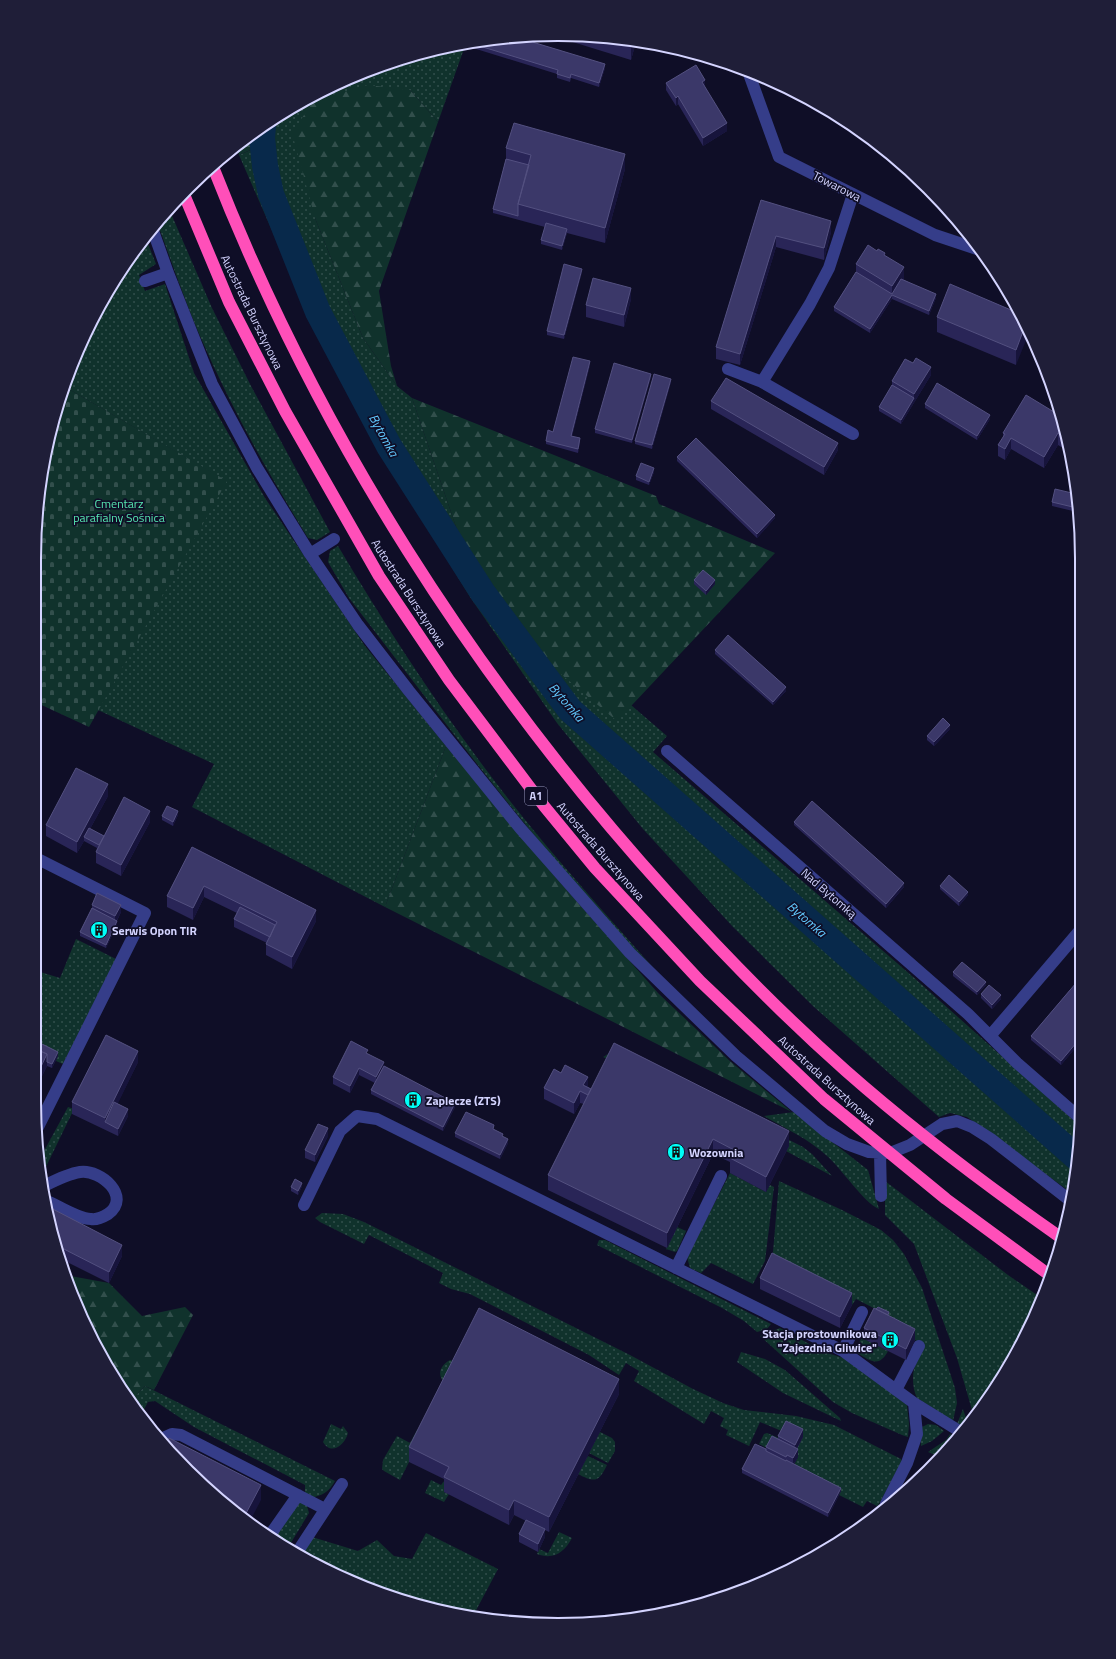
<svg xmlns="http://www.w3.org/2000/svg" width="1116" height="1659" viewBox="0 0 1116 1659" font-family="'Titillium Web',sans-serif">
<defs>
<pattern id="green-dots" width="8" height="8" patternUnits="userSpaceOnUse"><rect width="8" height="8" fill="#10322c"/><path d="M2 2h.1M6 6h.1" fill="none" stroke="#324f4c" stroke-width="1.8" stroke-linecap="round"/></pattern>
<pattern id="forest-firs" width="22" height="20" patternUnits="userSpaceOnUse"><rect width="22" height="20" fill="#10322c"/><path d="M5 1l3.5 6h-7zM16 11l3.5 6h-7z" fill="#324f4c"/></pattern>
<pattern id="cemetery-stones" width="16" height="16" patternUnits="userSpaceOnUse"><rect width="16" height="16" fill="#10322c"/><path d="M2 7V4a2 2 0 0 1 4 0v3zM10 15v-3a2 2 0 0 1 4 0v3z" fill="#324f4c"/></pattern>
</defs>
<rect width="100%" height="100%" fill="#0f0e27"/>
<!-- green -->
<path fill="url(#green-dots)" d="M456,44L465,46L438,122L410,90L315,218L363,338L397,386L412,398L465,553L617,720L631,705L667,736L653,752L912,976L1080,1126L1073,1194L967,1117L950,1113L939,1117L814,1007L733,927L643,829L557,723L470,597L406,493L341,376L294,281L239,155L269,142L271,120L357,74Z
M169,209L212,308L251,386L330,532L317,540L308,538C268,473 230,406 200,336C184,299 171,260 157,222Z
M145,236L156,264L139,275L145,291L165,284L194,373L265,498L365,646L446,746L385,907L192,807L214,764L98,710L226,481L67,388L88,326Z
M338,546C382,620 429,693 481,763C540,843 608,916 674,991C553,870 453,732 349,598L328,562L330,551Z
M76,939L116,959L63,1064L56,1061L58,1055L38,1045L37,971L60,978Z
M608,1054L629,1059L803,1147L812,1154L832,1176L786,1151L788,1146L603,1057Z
M68,1107L74,1109L42,1175H40L38,1162Z
M794,1112L868,1170L879,1209C864,1203 841,1168 827,1156C809,1139 786,1129 764,1116Z
M730,1173L766,1192L770,1185L774,1187L765,1261L753,1284L711,1263L701,1273L690,1268L687,1257Z
M779,1181L842,1210L881,1230L893,1240L904,1254L922,1288L955,1388L957,1403L953,1421L917,1398C913,1390 912,1378 914,1369C917,1360 922,1354 923,1345L915,1340L889,1316L856,1299L852,1305L772,1264Z
M885,1181L1008,1275L1040,1297L1028,1333L994,1392L974,1417L957,1358L914,1244L885,1215Z
M322,1213L343,1214L364,1222L630,1355L693,1389L723,1403L744,1410L796,1416L834,1425L893,1455L901,1459L902,1461L879,1504L877,1506L867,1501L863,1507L839,1495L840,1492L793,1467L798,1457L784,1432L760,1422L749,1446L726,1435L728,1430L720,1426L724,1418L711,1411L704,1424L634,1381L639,1371L626,1363L619,1375L589,1355L470,1294L451,1289L439,1283L443,1273L369,1235L364,1244L320,1222L315,1218Z
M677,1227L686,1231L677,1251L675,1252L666,1249Z
M599,1240H605L771,1324L767,1329L757,1332L744,1321L722,1308L597,1245Z
M780,1328L824,1352L853,1361L907,1405L909,1424L908,1437L902,1435L852,1413L833,1402L760,1336Z
M863,1335L865,1336L864,1339L888,1351C879,1368 871,1361 857,1353L856,1349Z
M741,1352L765,1359L785,1370L840,1418L841,1421L783,1393L737,1362Z
M450,1360L460,1362L443,1381C437,1373 441,1365 450,1360Z
M145,1386L335,1481C329,1492 322,1496 309,1498L305,1494V1485L194,1427L155,1401L148,1402L141,1415L132,1404L138,1393Z
M963,1409L968,1424L964,1428L957,1424Z
M331,1424L341,1429L343,1426L348,1433C345,1445 331,1456 323,1442Z
M928,1424L936,1425L944,1431L932,1441L921,1446L920,1428Z
M417,1430L423,1434L400,1480L384,1471L382,1469L383,1460L397,1436L410,1443Z
M600,1432L612,1438L615,1442V1451L608,1463L589,1453Z
M767,1433L779,1438L776,1445L769,1449L759,1444L764,1434Z
M950,1434L956,1438L940,1457L928,1452L946,1440Z
M588,1456L607,1465C599,1482 595,1483 578,1474Z
M431,1480L441,1485L445,1480L444,1492L449,1494L444,1502L425,1493Z
M298,1499L307,1506L309,1513L289,1546L272,1536Z
M559,1532L572,1538C564,1553 553,1560 537,1554L539,1549L548,1553Z
M426,1533L498,1569L473,1616L423,1607L358,1585L302,1553L312,1537L358,1551L377,1540L394,1556L412,1559Z"/>
<!-- forest -->
<path fill="url(#forest-firs)" d="M368,85L410,90L438,122L379,291L391,366L397,386L363,338L315,218L292,133L314,100Z
M255,132V148L239,155L237,147Z
M412,398L656,496L659,504L775,553L617,721L537,654L465,553Z
M446,746L557,879L658,993L731,1062L792,1112L385,907Z
M65,1275L109,1283L142,1316L185,1307L193,1315L154,1390L145,1386L138,1393L132,1404L122,1392Z"/>
<!-- cemetery -->
<path fill="url(#cemetery-stones)" d="M67,388L227,481L89,727L35,702L34,558L44,456Z"/>
<g fill="none" stroke-linecap="round" stroke-linejoin="round">
<!-- river -->
<path stroke="#08294b" stroke-width="26" d="M263,126L262,138L265,166L271,194L318,312L389,446L483,593L570,710L1076,1157"/>
<!-- minor -->
<path stroke="#353d89" stroke-width="12" d="M748,71L779,157L935,235L980,250
M152,228L168,273L212,384L257,468L310,554L358,625L409,691L520,828L630,953L736,1056L825,1131L847,1144L869,1152L890,1153L910,1145L942,1124L957,1121L972,1127L991,1139L1072,1202
M145,281L168,273
M728,369L762,382L853,434
M762,382L810,304L829,268L853,194
M310,554L334,539
M667,751L968,1014L1017,1063L1080,1118
M36,858L145,913L38,1127
M990,1036L1082,928
M880,1153L881,1196
M42,1187C54,1181 67,1174 80,1172C101,1169 132,1197 108,1214C103,1217 97,1220 91,1219C78,1219 57,1205 45,1200
M304,1205L340,1131L357,1116L377,1119L843,1351L914,1403L961,1432
M676,1268L721,1176
M843,1351L862,1312
M896,1390L919,1346
M161,1439L172,1434L181,1435L325,1509
M886,1504L907,1463L917,1434L914,1403
M270,1535L298,1495
M298,1551L342,1484"/>
<!-- highway-bridge -->
<path stroke="#ff4fb9" stroke-width="12" d="M213,167C318,435 476,681 669,894C725,956 784,1016 846,1071C914,1131 986,1185 1060,1237
M183,192L229,302L285,411L379,576L449,680L544,806L595,868L700,981L824,1099L946,1199L1048,1274"/>
</g>
<!-- wall -->
<path fill="#292557" d="M558,34L636,42L631,60L550,35Z
M473,44L605,68L599,87L571,78L570,82L557,78V74L473,48Z
M666,83L705,88L727,131L703,146L678,104L676,106L666,90Z
M851,124L856,128L851,127Z
M506,148L625,169L605,243L567,233L562,250L541,244V240L545,227L493,213V209L506,159Z
M761,200L831,232L824,260L776,247L740,365L716,359V347Z
M856,264L904,279H903L936,298L929,315L892,299L870,333L834,311V307L856,272Z
M582,272L564,339L547,335V331Z
M631,299L624,327L586,317V305Z
M1018,313L1016,365L937,332V317Z
M590,365L572,436L580,442L578,453L546,444V441L553,432Z
M931,375L901,424L879,411V407L892,385V381Z
M651,377L632,443L595,433V429Z
M671,382L652,449L635,444V441Z
M711,401L838,450L824,475L711,409Z
M925,404L990,419L977,440L925,408Z
M1059,415L1069,446L1066,450L1058,445L1044,468L1011,449L1005,460L998,456V445L1003,438V433Z
M677,457L775,518L757,538L677,461Z
M654,472L649,485L636,480V476Z
M1076,494L1077,512L1052,506V502Z
M694,580L715,584L706,595L694,584Z
M715,650L786,691L773,705L715,654Z
M950,729L934,746L927,740V736Z
M108,796L90,829L104,836L150,822L121,876L96,863V852L97,848L84,841L77,853L46,836V825Z
M178,815L173,826L162,820V816Z
M794,822L904,887L886,908L794,825Z
M192,847L316,921L292,969L266,955V944L267,943L234,927V919L237,913L204,897L193,920L167,907V896Z
M1082,879V888L1079,886V882Z
M940,886L968,895L959,906L940,889Z
M92,905L121,912L117,921V925L106,948L80,936V932L92,908Z
M953,972L986,985L977,995L953,976Z
M1082,976V1040L1061,1065L1031,1040V1036Z
M981,994L1001,999L992,1009L981,998Z
M38,1042L58,1056L52,1068L47,1066L38,1084Z
M368,1054L384,1066L455,1107L443,1131L371,1094V1090L375,1083L359,1075L350,1093L333,1084V1077Z
M138,1062L117,1104L128,1116L118,1136L72,1114V1102Z
M588,1087L591,1089L789,1146L766,1192L730,1173V1162L713,1154L667,1248L548,1190V1175L584,1104L580,1103L574,1114L544,1099V1088Z
M494,1129L503,1137L508,1143L500,1159L455,1137V1133Z
M328,1136L315,1162L305,1158V1150Z
M302,1186L298,1195L291,1191V1187Z
M47,1206L122,1256L109,1283L59,1258Z
M760,1278L852,1305L840,1328L760,1289Z
M889,1316L915,1340L906,1360L864,1339V1328Z
M619,1394L549,1532L545,1530V1537L538,1552L519,1542V1534L526,1521L514,1515L509,1525L444,1492V1479L409,1462V1447Z
M778,1436L803,1437L797,1449L798,1457L794,1464L841,1491L828,1517L742,1473V1469L766,1449V1447L778,1439Z"/>
<!-- shaded-wall -->
<path fill="#17143c" d="M632,41L636,42L631,60V45Z
M605,64V68L599,87V83Z
M705,80V88L702,82Z
M678,96V104L676,106V98Z
M727,123V131L703,146V138Z
M625,154V169L605,243V228Z
M831,221V232L824,260V248Z
M567,229V232L562,250V246Z
M776,236V247L740,365V354Z
M904,267V279L893,296L892,295V286Z
M582,269V272L564,339V335Z
M631,288V299L624,327V315Z
M936,294V298L929,315V311Z
M892,295V299L870,333V329Z
M1025,326L1029,333L1016,365V350Z
M590,361V365L571,440V436Z
M931,367V375L901,424V420L914,398V394Z
M651,374V377L632,443V440Z
M671,379V382L652,449V445Z
M990,415V419L977,440V436Z
M1058,433V445L1044,468V457Z
M580,438V442L578,453V449Z
M1011,438V449L1005,460V449Z
M1067,438L1069,446L1066,450V438Z
M838,443V450L824,475V467Z
M654,468V472L649,485V482Z
M775,515V518L757,538V534Z
M715,580V584L706,595V591Z
M786,687V691L773,705V702Z
M950,725V729L934,746V742Z
M108,784V796L85,838L84,837V841L77,853V842Z
M150,811V822L121,876V865Z
M178,811V815L173,826V822Z
M904,883V887L886,908V904Z
M204,886V897L193,920V908Z
M968,892V895L959,906V902Z
M121,905V912L115,924V916Z
M316,910V921L292,969V957Z
M117,921V925L106,948V945Z
M986,982V985L977,995V992Z
M1001,995V999L992,1009V1005Z
M1082,1036V1040L1061,1065V1061Z
M138,1051V1062L108,1124L105,1122V1118Z
M58,1052V1056L52,1068V1064Z
M47,1054V1066L38,1084V1073Z
M384,1062V1070L376,1084V1077Z
M359,1068V1075L350,1093V1086Z
M588,1077V1088L583,1085Z
M580,1091V1103L574,1114V1103Z
M455,1103V1107L443,1131V1127Z
M128,1109V1116L118,1136V1129Z
M328,1128V1136L315,1162V1155Z
M789,1131V1146L766,1192V1177Z
M508,1139V1143L500,1159V1155Z
M713,1139V1154L667,1248V1233Z
M302,1183V1186L298,1195V1191Z
M122,1245V1256L109,1283V1272Z
M852,1293V1305L840,1328V1317Z
M915,1329V1340L906,1360V1349Z
M619,1379V1394L549,1532V1517Z
M803,1429V1437L795,1452V1445Z
M798,1449V1457L793,1465V1458Z
M261,1485V1500L249,1523L243,1519Z
M841,1488V1491L828,1517V1513Z
M514,1500V1515L509,1525V1510Z
M545,1529V1537L538,1552V1544Z"/>
<!-- building -->
<path fill="#3b3869" stroke="#535080" d="M519,38L605,64L599,83L571,74L570,78L557,74L558,70L473,44L474,42Z
M615,40L632,41L631,45Z
M696,65L705,80L702,82L727,123L703,138L678,96L676,98L666,83Z
M514,123L625,154L605,228L518,204L531,155L506,148Z
M506,159L529,165L518,204V216L493,209Z
M761,200L831,221L824,248L776,236L740,354L716,347Z
M546,223L567,229L562,246L541,240Z
M868,245L877,251L878,249L885,253L884,255L904,267L892,286L856,264Z
M564,264L582,269L564,335L547,331Z
M856,272L892,294L901,279L936,294L929,311L892,295L870,329L834,307Z
M593,278L631,288L624,315L586,305Z
M950,284L1018,313L1025,326L1016,350L937,317Z
M573,357L590,361L571,436L580,438L578,449L546,441L548,430L553,432Z
M916,358L931,367L914,394L892,381L905,359L913,363Z
M614,363L651,374L632,440L595,429Z
M654,374L671,379L652,445L635,441Z
M726,378L838,443L824,467L711,401Z
M937,383L990,415L977,436L925,404Z
M892,385L914,398L901,420L879,407Z
M1026,395L1059,415L1067,438L1058,433L1044,457L1011,438L1005,449L998,445L1005,434L1003,433Z
M696,438L775,515L757,534L677,457Z
M641,463L654,468L649,482L636,476Z
M1055,489L1076,494L1077,508L1052,502Z
M703,570L715,580L706,591L694,580Z
M728,635L786,687L773,702L715,650Z
M943,718L950,725L934,742L927,736Z
M76,768L108,784L77,842L46,825Z
M124,797L150,811L121,865L96,852Z
M812,801L904,883L886,904L794,822Z
M167,806L178,811L173,822L162,816Z
M89,828L104,836L99,845L84,837Z
M192,847L316,910L292,957L266,944L277,922L204,886L193,908L167,896Z
M949,875L968,892L959,902L940,886Z
M1082,879V885L1079,882Z
M97,893L121,905L115,916L92,905Z
M240,907L275,925L270,937L234,919Z
M92,908L117,921L106,945L80,932Z
M962,962L986,982L977,992L953,972Z
M1082,976V1036L1061,1061L1031,1036Z
M989,985L1001,995L992,1005L981,994Z
M106,1035L138,1051L105,1118L72,1102Z
M351,1041L368,1050L366,1053L384,1062L376,1077L359,1068L350,1086L333,1077Z
M38,1042L58,1052L52,1064L47,1062V1054L38,1050Z
M614,1043L789,1131L766,1177L730,1158L734,1150L713,1139L667,1233L548,1175Z
M38,1050L47,1054L38,1073Z
M565,1065L588,1077L583,1085L591,1089L588,1095L580,1091L574,1103L544,1088L554,1069L561,1073Z
M384,1066L455,1103L443,1127L371,1090Z
M114,1102L128,1109L118,1129L105,1122Z
M466,1112L494,1125L493,1129L503,1134L502,1136L508,1139L500,1155L455,1133Z
M318,1124L328,1128L315,1155L305,1150Z
M295,1179L302,1183L298,1191L291,1187Z
M47,1206L122,1245L109,1272L56,1245Z
M772,1253L852,1293L840,1317L760,1278Z
M878,1307L889,1312L888,1315L876,1309Z
M479,1308L619,1379L549,1517L514,1500L509,1510L444,1477L449,1467L409,1447Z
M874,1308L915,1329L906,1349L864,1328Z
M786,1421L803,1429L795,1445L778,1436Z
M772,1436L798,1449L793,1458L787,1455L786,1457L766,1447Z
M169,1438L261,1485L243,1519L239,1517L187,1471L165,1445Z
M755,1444L766,1449V1451L786,1461V1460L841,1488L828,1513L742,1469Z
M526,1520L545,1529L538,1544L519,1534Z"/>
<!-- icons -->
<defs>
<symbol id="building-disc" viewBox="-11 -11 22 22"><circle r="9.5" fill="#00fff8" stroke="#0f0e27"/><path d="M-4-6H4V6H1V3H-1V6H-4ZM-2.5-4.3h1.7v1.8h-1.7ZM.8-4.3h1.7v1.8H.8ZM-2.5-1h1.7V.8h-1.7ZM.8-1h1.7V.8H.8Z" fill="#111"/></symbol>
</defs>
<g fill-rule="evenodd">
<use href="#building-disc" x="89" y="920" width="20" height="20"/>
<use href="#building-disc" x="403" y="1090" width="20" height="20"/>
<use href="#building-disc" x="666" y="1142" width="20" height="20"/>
<use href="#building-disc" x="880" y="1330" width="20" height="20"/>
</g>
<g text-anchor="middle" dominant-baseline="central" stroke-width="3.5" stroke-linejoin="round" paint-order="stroke">
<!-- shield labels -->
<rect fill="#0f0e27" stroke="#9999be" stroke-width="1" x="525" y="787" width="22" height="18" rx="3"/>
<g font-size="11" font-weight="bold" fill="#d4d4ff">
<text x="536" y="796">A1</text>
</g>
<!-- street labels -->
<g font-size="12" fill="#d4d4ff" stroke="#0f0e27">
<text transform="translate(837 186) rotate(27)">Towarowa</text>
<text transform="translate(252 312) rotate(64)">Autostrada Bursztynowa</text>
<text transform="translate(409 593) rotate(57)">Autostrada Bursztynowa</text>
<text transform="translate(601 851) rotate(49)">Autostrada Bursztynowa</text>
<text transform="translate(829 893) rotate(41)">Nad Bytomką</text>
<text transform="translate(827 1080) rotate(42)">Autostrada Bursztynowa</text>
</g>
<!-- park labels -->
<g font-size="12" fill="#57e8b2" stroke="#0f0e27">
<text x="119" y="503">Cmentarz<tspan x="119" dy="14">parafialny Sośnica</tspan></text>
</g>
<!-- poi labels -->
<g font-size="12" font-weight="bold" fill="#d4d4ff" stroke="#0f0e27" text-anchor="start">
<text x="112" y="930">Serwis Opon TIR</text>
<text x="426" y="1100">Zaplecze (ZTS)</text>
<text x="689" y="1152">Wozownia</text>
<text x="877" y="1333" text-anchor="end">Stacja prostownikowa<tspan x="877" dy="14">"Zajezdnia Gliwice"</tspan></text>
</g>
<!-- water labels -->
<g font-size="13" font-style="italic" fill="#62caff" stroke="#0f0e27">
<text transform="translate(384 435) rotate(61)">Bytomka</text>
<text transform="translate(567 702) rotate(49)">Bytomka</text>
<text transform="translate(807 919) rotate(41)">Bytomka</text>
</g>
</g>
<!-- crop -->
<path d="M0 0H1116V1659H0ZM558 41H558A517 517 0 0 1 1075 558V1101A517 517 0 0 1 558 1618H558A517 517 0 0 1 41 1101V558A517 517 0 0 1 558 41Z" fill="#1f1e38" fill-rule="evenodd"/>
<path fill="none" stroke="#d4d4ff" stroke-width="2" d="M558 41H558A517 517 0 0 1 1075 558V1101A517 517 0 0 1 558 1618H558A517 517 0 0 1 41 1101V558A517 517 0 0 1 558 41Z"/>
</svg>
